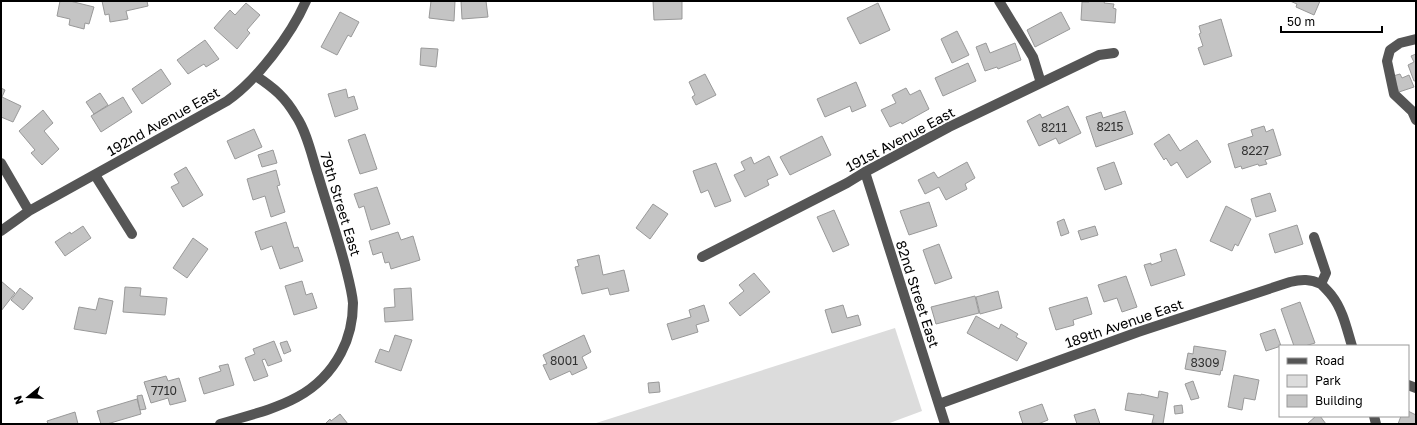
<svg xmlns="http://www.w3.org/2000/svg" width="1417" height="425" viewBox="0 0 1417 425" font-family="'Golos Text',sans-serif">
<rect width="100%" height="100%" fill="#fff"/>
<!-- green -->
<path fill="#dcdcdc" d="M895,328L922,411L887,424H593Z"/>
<!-- building -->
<path fill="#c4c4c4" stroke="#999" d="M60,1H70L94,7L89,24L85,23L84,29L69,25L70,19L57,16Z
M102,1H147L148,6L126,11L128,19L110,22L109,14L105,15Z
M431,1H455L454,21L429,18Z
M461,1H486L488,17L462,19Z
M653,1H682V19L654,20Z
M1089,1H1105L1104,3L1114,4L1113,8L1116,9L1115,23L1081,20L1082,2H1089Z
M1290,1H1320L1314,15L1296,7L1297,4Z
M246,3L260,15L247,30L250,33L237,49L214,28L230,10L235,15Z
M878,3L890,30L860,44L847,18Z
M340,12L359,22L351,37L348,35L337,55L321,47Z
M1061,12L1070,29L1035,47L1027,30Z
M1221,19L1232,56L1204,65L1198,48L1203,46L1199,34L1201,33L1199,26Z
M957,31L969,55L952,63L941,39Z
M205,40L219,59L206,67L204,64L188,74L177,60Z
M986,43L990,53L1015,43L1021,60L998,69L997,67L985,71L976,47Z
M421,48L438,49L436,67L420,65Z
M1416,54V81H1414L1408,65L1414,62L1411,56Z
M968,63L976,81L943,96L935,78Z
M161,69L171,84L142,104L132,89Z
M705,74L716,95L696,105L692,97L695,95L689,82Z
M1400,74L1402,78L1409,75L1414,87L1399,92L1393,76Z
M856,82L866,106L852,112L850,106L825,117L817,99Z
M1,88L5,90L2,97L21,106L13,122L1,117Z
M906,88L910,95L920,90L929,109L902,124L901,122L890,127L881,110L896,103L892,95Z
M346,89L348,98L354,96L358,109L335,117L328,94Z
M100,93L108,105L94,114L86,102Z
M123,97L132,112L101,132L91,116Z
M1068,106L1081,133L1059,144L1056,138L1039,146L1027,121L1040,114L1042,118Z
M43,110L53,123L44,131L59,149L42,165L31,153L35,150L19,131Z
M1125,111L1133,134L1096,147L1086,117L1101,112L1103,118Z
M1264,126L1266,132L1273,129L1281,155L1265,160L1267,164L1259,166L1258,164L1242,169L1241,166L1235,168L1228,144L1253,136L1251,130Z
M254,129L262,147L235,159L227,141Z
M365,134L377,169L360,174L348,140Z
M1169,134L1180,151L1197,140L1211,162L1187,178L1177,162L1171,166L1166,158L1164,160L1154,144Z
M822,136L831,155L790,175L780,157Z
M273,150L277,163L262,167L258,155Z
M769,156L778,175L767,180L769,185L745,197L734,175L745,170L741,162L751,157L754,164Z
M967,162L975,178L965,184L967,189L946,200L939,187L925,194L918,180L934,172L938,178Z
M1114,162L1122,184L1105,190L1097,168Z
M716,163L731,201L715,207L708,190L701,193L693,171Z
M186,167L203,195L183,207L171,187L179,183L174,174Z
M276,170L280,185L277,186L285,212L271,217L265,196L253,200L247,179Z
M377,187L390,224L371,230L364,206L359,208L354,194Z
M1270,193L1276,211L1256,217L1251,199Z
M929,202L937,226L909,235L900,211Z
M653,204L668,214L650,239L636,228Z
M1226,206L1251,219L1238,246L1235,244L1232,251L1210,241Z
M834,210L849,245L833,252L817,217Z
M1064,219L1069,233L1061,236L1057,222Z
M286,222L294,248L298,247L303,261L280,269L272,246L261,250L255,232Z
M1297,225L1303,244L1275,253L1269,234Z
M83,226L91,238L65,256L55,242L70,232L71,234Z
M1095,226L1098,235L1081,240L1078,231Z
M398,232L401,240L413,236L420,260L391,269L389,262L385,263L382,252L373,255L369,241Z
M193,238L208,249L187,278L173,268Z
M939,244L952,278L935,284L923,250Z
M1176,249L1185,275L1151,286L1144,265L1151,263V265L1162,261L1160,254Z
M599,255L603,275L624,270L629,291L610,295L608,288L582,294L575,267L579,266L577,260Z
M754,273L770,292L740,316L729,303L744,291L739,285Z
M1126,276L1137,307L1122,312L1117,298L1104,302L1098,285Z
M1,281L15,293L1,311Z
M302,281L306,295L312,293L317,308L294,315L285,286Z
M125,287L141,288L140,296L167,298L165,315L123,312Z
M20,288L33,298L23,310L11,300Z
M411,288L413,320L385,322L384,308L395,307L394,289Z
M998,291L1002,308L980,314L976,297Z
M975,296L979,313L936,324L931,307Z
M1087,297L1092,314L1073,320L1074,325L1056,330L1049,308Z
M99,298L113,301L106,334L74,329L79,307L96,310Z
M1300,302L1315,343L1305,346H1294L1281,309Z
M704,305L709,321L696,325L698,332L672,340L667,324L691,317L689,310Z
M843,305L847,318L858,315L861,325L832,333L825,310Z
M976,316L999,329L1001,324L1018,334L1016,337L1027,343L1017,361L967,333Z
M1275,329L1281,346L1266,351L1260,334Z
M395,335L412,340L401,371L375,362L380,349L389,352Z
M584,335L591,352L582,357L587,368L572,375L570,371L550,380L543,365L547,364L543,355Z
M274,341L282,361L268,366L265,359L262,360L268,376L254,381L245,358L255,354L253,349Z
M287,341L291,351L284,354L280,343Z
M1194,346L1226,351L1222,371L1221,370L1220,375L1185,369L1188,353L1193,354Z
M228,364L234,385L204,394L199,378L221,371L219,366Z
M1234,375L1259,380L1255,400L1244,398L1242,410L1228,407Z
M166,376L168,381L179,378L186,401L170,405L168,398L151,403L144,382Z
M1193,381L1199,398L1191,400L1185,384Z
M659,382L660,392L649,393L648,383Z
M1159,391L1168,393L1163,424L1152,423L1154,415L1125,410L1128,393L1141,395V394L1158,398Z
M142,395L146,409L140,410L137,396Z
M137,399L141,414L107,424H101L97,411Z
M1042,404L1048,420L1038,424H1023L1019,412Z
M1182,405L1183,413L1175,414L1174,406Z
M1095,409L1100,424H1077L1074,415Z
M1408,411L1416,415V424H1398L1401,416H1408Z
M75,412L78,424H48L47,421Z
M340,414L348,424H325L330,419L331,421Z
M1316,416H1320L1326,424H1307Z"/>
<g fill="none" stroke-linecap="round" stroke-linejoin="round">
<!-- minor -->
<path stroke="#555" stroke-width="10" d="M999,1L1033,57L1041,83
M1416,39L1400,43L1390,50L1387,61L1394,94L1412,111L1416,120
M1,163L29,211
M865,172L945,424
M95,175L132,234
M1,231L29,211L227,101C257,80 291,35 306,1
M1314,237L1326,273L1321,284C1325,288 1329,292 1332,296C1343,310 1347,330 1352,346
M702,257L847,183L865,172L949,127L1099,55L1114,53
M1408,385L1416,388
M939,404L1138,332L1290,282C1302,279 1310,279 1321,284
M1374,416L1376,424
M220,424C269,409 315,402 341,353C349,338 353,320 353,303C352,291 348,277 345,265C337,235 327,205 318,175C312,157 307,132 296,116C285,97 274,88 256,76"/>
</g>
<g text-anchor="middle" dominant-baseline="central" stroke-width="3.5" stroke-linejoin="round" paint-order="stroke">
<!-- number labels -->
<g font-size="12" fill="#313131">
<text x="1110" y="126">8215</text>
<text x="1054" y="127">8211</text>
<text x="1255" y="150">8227</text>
<text x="564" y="360">8001</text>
<text x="1205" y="362">8309</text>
<text x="164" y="390">7710</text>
</g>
<!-- street labels -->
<g font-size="14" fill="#000" stroke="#fff">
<text transform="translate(163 121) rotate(-29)">192nd Avenue East</text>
<text transform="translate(900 139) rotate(-28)">191st Avenue East</text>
<text transform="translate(341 204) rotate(73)">79th Street East</text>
<text transform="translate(918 294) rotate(72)">82nd Street East</text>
<text transform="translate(1124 323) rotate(-19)">189th Avenue East</text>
</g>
</g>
<!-- border -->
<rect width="1417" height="425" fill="none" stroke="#000000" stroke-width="4"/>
<!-- legend -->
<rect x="1279" y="345" width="130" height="72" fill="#ffffff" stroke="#999999"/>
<rect x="1287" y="358" width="20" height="6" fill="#555555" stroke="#999999"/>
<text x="1315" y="365" font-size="12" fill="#000000">Road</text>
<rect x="1287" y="375" width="20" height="12" fill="#dcdcdc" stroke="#999999"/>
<text x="1315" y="385" font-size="12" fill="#000000">Park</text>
<rect x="1287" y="395" width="20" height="12" fill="#c4c4c4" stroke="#999999"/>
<text x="1315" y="405" font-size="12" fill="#000000">Building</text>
<!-- north arrow -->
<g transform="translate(28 397) rotate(252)" stroke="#ffffff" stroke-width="3" paint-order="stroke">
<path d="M0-3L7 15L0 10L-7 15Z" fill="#000000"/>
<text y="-6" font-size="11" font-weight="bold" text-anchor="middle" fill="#000000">N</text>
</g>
<!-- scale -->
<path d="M1281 26v6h101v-6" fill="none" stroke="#000000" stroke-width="2"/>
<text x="1287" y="26" font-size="12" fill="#000000" stroke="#ffffff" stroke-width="3" paint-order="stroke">50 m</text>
</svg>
